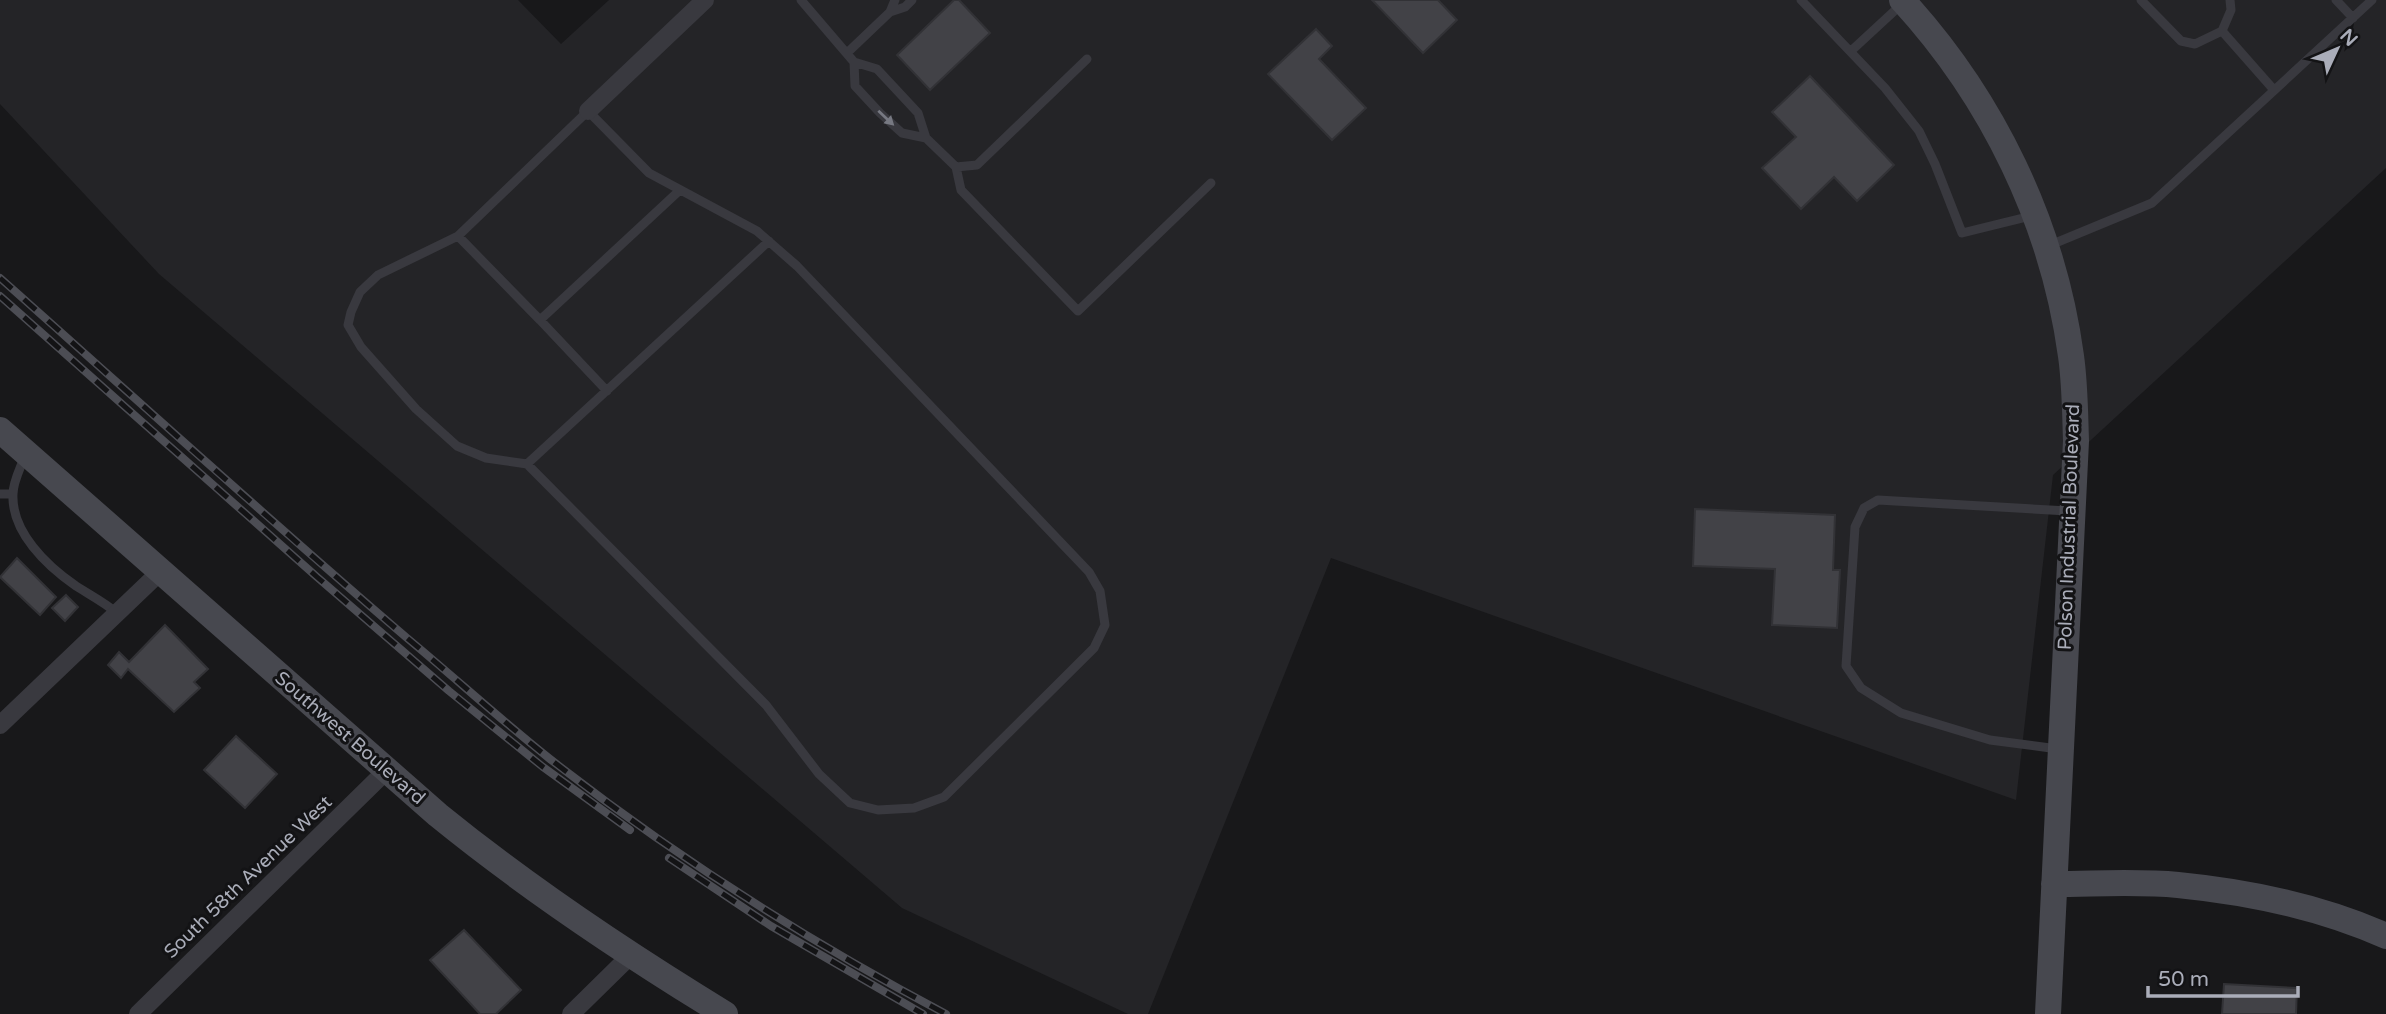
<svg xmlns="http://www.w3.org/2000/svg" width="2386" height="1014" viewBox="0 0 2386 1014" font-family="'Varela Round',sans-serif">
<rect width="100%" height="100%" fill="#18181a"/>
<!-- built -->
<path fill="#242427" d="M0,0H518L561,44L609,0H2386V168L2053,475L2016,800L1331,558L1148,1014H1128L902,908L159,274L0,104Z"/>
<!-- building -->
<path fill="#424247" stroke="#323236" stroke-width="2" d="M954,0H959L990,33L930,90L897,55Z
M1372,0H1438L1457,20L1423,53Z
M1316,29L1332,46L1319,59L1366,108L1332,140L1268,74Z
M1810,76L1894,165L1857,201L1834,177L1801,209L1762,168L1796,137L1772,112Z
M1695,509L1835,515L1833,570H1840L1837,628L1772,625L1775,569L1693,566Z
M17,558L56,597L40,615L0,577Z
M66,595L78,607L65,621L52,608Z
M165,625L208,669L194,682L200,688L174,712L128,669L121,678L108,665L119,652L129,662Z
M236,736L277,774L245,808L204,770Z
M464,930L521,990L496,1014H480L430,960Z
M2224,984L2297,988L2296,1014H2222Z"/>
<g fill="none" stroke-linecap="round" stroke-linejoin="round">
<!-- lane -->
<path stroke="#39393f" stroke-width="9" d="M801,0L854,62L877,69L918,113L926,138L902,133L880,113L855,86L854,62
M1801,0L1885,88L1919,131L1935,164L1962,233L2031,216
M2141,0L2181,41L2195,44L2222,31L2231,10L2230,0
M2336,0L2353,18
M890,12L905,7L912,0
M2222,31L2274,90
M1851,51L1903,3
M847,53L890,12L895,0
M588,111L649,173L757,231L797,266L1089,572L1100,591L1105,625L1094,648L944,797L914,808L878,810L850,803L819,774L766,705L527,464L486,458L457,446L416,409L361,347L348,325L351,312L360,292L378,275L458,236Z
M926,138L956,167L977,165L1087,59
M956,167L961,190L1078,311L1211,183
M458,236L540,320L680,190
M2048,246L2152,203L2372,0
M540,320L607,391
M24,458C20,469 13,482 13,494C11,532 47,566 76,586C90,595 104,602 117,613
M527,464L769,241
M0,494H13
M2058,749L1990,740L1901,713L1861,688L1846,666L1855,527L1864,508L1878,500L2068,511"/>
<!-- street -->
<path stroke="#39393f" stroke-width="18" d="M588,111L705,0
M0,725L161,571
M138,1014L387,770
M571,1014L630,956"/>
<!-- secondary -->
<path stroke="#47484f" stroke-width="26" d="M1902,0C1992,98 2053,223 2071,356C2075,384 2075,412 2076,441L2048,1014
M0,430L438,815C529,889 625,953 725,1014
M2054,884C2095,884 2137,881 2178,885C2249,892 2321,907 2386,936"/>
<defs>
<path id="rail" d="M0,278C135,398 269,520 407,638C455,678 501,720 550,759C673,855 808,941 946,1014
M0,296L317,577L449,691L543,767L630,830
M669,858L771,926L923,1014"/>
</defs>
<!-- rail casing -->
<use href="#rail" stroke="#4c4d54" stroke-width="8"/>
<!-- rail -->
<use href="#rail" stroke="#131315" stroke-width="5" stroke-dasharray="16" stroke-linecap="butt"/>
</g>
<!-- one-way arrows -->
<defs><path id="oneway-solid" d="M-6-.8H1V-3.2L6.5 0L1 3.2V.8H-6Z" transform="scale(1.75)"/></defs>
<use fill="#777982" href="#oneway-solid" transform="translate(886 118) rotate(43)"/>
<g text-anchor="middle" dominant-baseline="central" stroke-width="6" stroke-linejoin="round" paint-order="stroke">
<!-- street labels -->
<g font-size="19" fill="#aaadb9" stroke="#131315">
<text transform="translate(2069 527) rotate(-88)">Polson Industrial Boulevard</text>
<text transform="translate(350 738) rotate(41)">Southwest Boulevard</text>
<text transform="translate(248 877) rotate(-44)">South 58th Avenue West</text>
</g>
</g>
<!-- north arrow -->
<g transform="translate(2337 49) rotate(46)" stroke="#131315" stroke-width="5" paint-order="stroke">
<path d="M0-5L12 26L0 18L-12 26Z" fill="#aaadb9"/>
<text y="-10" font-size="19" font-weight="bold" text-anchor="middle" fill="#aaadb9">N</text>
</g>
<!-- scale -->
<path d="M2148 986v10h150v-10" fill="none" stroke="#aaadb9" stroke-width="3.5"/>
<text x="2158" y="986" font-size="21" fill="#aaadb9" stroke="#131315" stroke-width="5" paint-order="stroke">50 m</text>
</svg>
